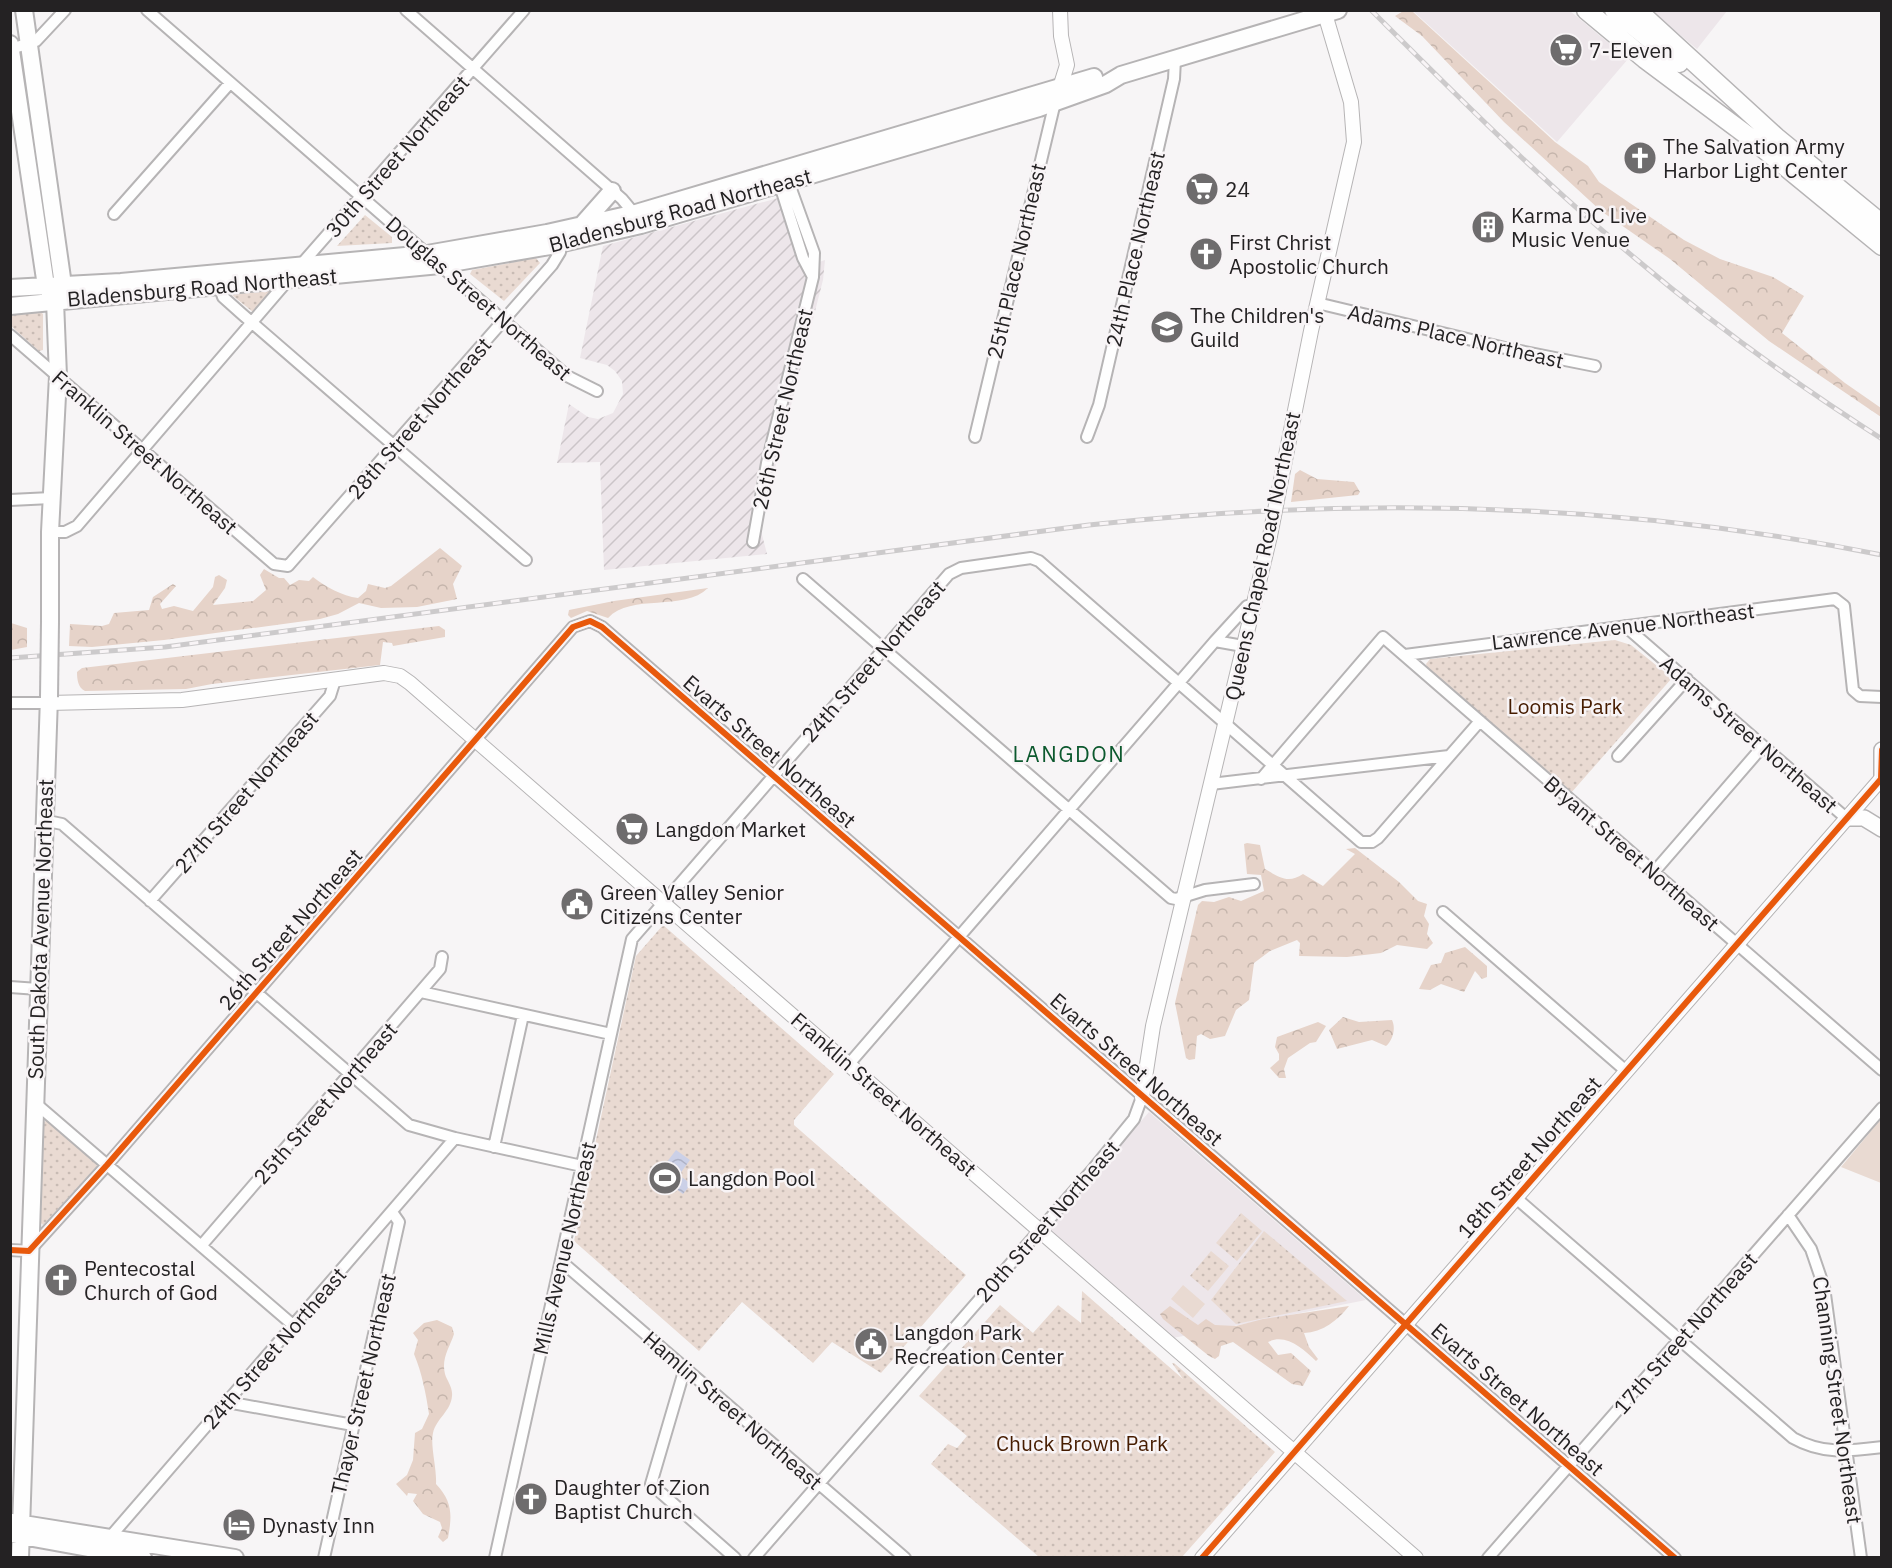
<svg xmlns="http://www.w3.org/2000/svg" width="1892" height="1568" viewBox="0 0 1892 1568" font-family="'IBM Plex Sans',sans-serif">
<defs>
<pattern id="industrial-furrows" width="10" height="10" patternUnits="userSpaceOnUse" patternTransform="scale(1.5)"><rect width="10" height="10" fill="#ede6ea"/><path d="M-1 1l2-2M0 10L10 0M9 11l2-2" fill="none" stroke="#cbc5c8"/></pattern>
<pattern id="forest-crowns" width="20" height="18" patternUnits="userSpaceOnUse" patternTransform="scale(1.5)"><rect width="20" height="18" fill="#e6d3c9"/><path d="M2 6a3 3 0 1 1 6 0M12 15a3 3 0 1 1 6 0" fill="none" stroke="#c5b5ac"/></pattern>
<pattern id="park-dots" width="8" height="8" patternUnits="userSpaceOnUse" patternTransform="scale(1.5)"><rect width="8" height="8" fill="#e9dad2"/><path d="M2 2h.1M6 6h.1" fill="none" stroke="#c8bbb4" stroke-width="1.8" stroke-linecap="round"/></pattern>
<pattern id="water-waves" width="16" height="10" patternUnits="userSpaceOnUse" patternTransform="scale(1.5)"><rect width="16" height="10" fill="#cbd0e7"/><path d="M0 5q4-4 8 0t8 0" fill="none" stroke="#aeb2c6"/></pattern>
</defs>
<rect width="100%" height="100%" fill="#f7f5f6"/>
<!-- built -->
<path fill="#ede6ea" d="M1413,11H1570L1628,59L1557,142Z
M1651,11L1727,10V11L1697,49Z
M1149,1112L1366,1300L1173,1338L1048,1229Z"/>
<!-- industrial -->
<path fill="url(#industrial-furrows)" d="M778,198L802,268L825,260L823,280L760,527L767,554L604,570L600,462L557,463L569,404L588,417L598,419L613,413L623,394L622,381L615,371L607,365L580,358L603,246Z"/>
<!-- green -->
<path fill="#e9dad2" d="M1881,1119V1183L1841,1167Z
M1183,1285L1205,1304L1193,1318L1171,1299Z"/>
<!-- forest -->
<path fill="url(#forest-crowns)" d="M1405,10L1412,11L1555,142L1588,166L1599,182L1684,240L1720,259L1773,277L1804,296L1782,333L1845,383L1881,408V417L1769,341L1670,259L1601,211L1504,122L1422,36L1395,16Z
M1300,470L1317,479L1354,482L1360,492L1358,495L1291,502L1295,474Z
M440,548L462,566L453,584L457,599L417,607L381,608L359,603L338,614L320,619L164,640L92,647L69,646L70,624L102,626L109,624L114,613L149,610L153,597L173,584L176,586L160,604L162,609L174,606L193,611L213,587L215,577L219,575L227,580L225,588L213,605L253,601L266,590L260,575L264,569L279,578H284L290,585L299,580L309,581L313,577C326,587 342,596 358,598L366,591L368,584L385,588L391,586Z
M708,588C684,612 631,593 608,618L587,611L571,618L568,615L569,610L614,601Z
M11,623L27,628V647L11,650Z
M439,626L445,630V637L393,646L392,643L383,642L380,665L212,684L186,689L85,691C78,688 77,679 77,672L82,668Z
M1247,843L1260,845L1265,869C1279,877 1288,884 1303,874L1323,886L1355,854L1346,849L1355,848L1399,882L1418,901L1427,904L1424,916L1429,924L1427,934L1433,943L1427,949L1397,945L1381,953L1347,957L1299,956L1300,943L1297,940L1270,951L1254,963L1249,1000L1236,1010L1225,1036L1210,1039L1201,1034L1197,1036L1195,1059L1189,1060L1186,1058L1175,1003L1198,905L1202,901L1214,902L1229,897L1241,901L1264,891L1261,875L1247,874L1244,844Z
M1465,947L1487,966V977L1482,979L1475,971L1464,992L1441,984L1430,990L1419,989L1431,965L1441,963L1445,953Z
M1343,1017L1359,1022L1392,1020C1396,1028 1393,1040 1386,1046L1372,1040L1337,1049L1329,1030Z
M1318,1022L1326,1026L1316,1042L1310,1043L1288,1058L1284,1069L1286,1078H1279L1270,1068L1279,1060V1054L1275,1047L1277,1037Z
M1170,1306L1198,1325L1206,1319L1215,1325L1236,1326L1263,1319L1349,1306C1337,1321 1323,1332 1304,1333L1309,1347L1318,1359L1316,1361C1303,1349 1286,1333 1268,1342L1278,1355L1291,1353L1311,1371L1303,1386L1292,1384L1233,1342L1221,1346L1219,1356L1215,1359L1209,1356L1163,1319L1160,1314Z
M437,1320L452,1327L454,1334C450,1347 441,1358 445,1374C447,1381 453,1387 452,1396C451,1411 436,1419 433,1433C430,1445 437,1469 436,1484C453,1502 452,1516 448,1538L443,1542L438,1537L442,1528L440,1522L423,1514L413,1501L417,1494L408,1493L407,1496L396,1484L407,1475L413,1460L415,1433L422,1429L429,1414C426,1394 422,1373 414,1354L418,1340L413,1333L424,1323Z"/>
<!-- park -->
<path fill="url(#park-dots)" d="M365,215L392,237V243L337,246Z
M536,258L540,263L504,301L470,274L472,270Z
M270,289V293L253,312L232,295L233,292Z
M11,311H40L43,314V350L39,351L11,326Z
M1615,640L1631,645L1672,678L1571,793L1427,667L1426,664L1430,659Z
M663,925L834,1074L794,1120V1125L966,1275L881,1373L832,1342L813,1363L742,1302L699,1351L574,1241L636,956Z
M47,1120L98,1165L43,1225L40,1222L43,1123Z
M1241,1213L1262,1231L1237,1261L1216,1243Z
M1264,1231L1347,1301L1236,1324L1211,1300Z
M1211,1251L1229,1266L1208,1291L1190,1276Z
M1082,1291L1183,1379L1172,1363H1174L1275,1452L1182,1557H1039L931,1464L948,1444L957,1448L967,1436L919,1396L1000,1305L1033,1333L1058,1305L1081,1323Z"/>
<!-- water -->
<path fill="url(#water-waves)" d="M676,1150L690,1160L679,1175L691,1184L683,1194L657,1175Z"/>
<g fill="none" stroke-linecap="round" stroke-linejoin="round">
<defs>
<path id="minor" d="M147,10L567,376L597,391
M406,10L622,199L637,217
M11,49L36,41L65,10
M778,179L803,258L813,277
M114,214L230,83
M299,267L524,10
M219,285L223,297L242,314L526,560
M1317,303L1505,348L1595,366
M10,335L274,564L288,566L552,265L560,252L562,239
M975,437L1055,102
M1087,437L1099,405L1174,79L1175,59
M10,500L51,498
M50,532H65L77,526L289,279
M753,542L767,463L813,277L814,253L787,178
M803,579L1171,898L1176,899L1205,890L1254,884
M1625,626L1846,818
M1215,641L1247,606
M1405,655L1835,599L1844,606L1853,690L1860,696L1882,697
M10,703H48
M1618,756L1687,679
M1261,779L1383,637L1882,1070
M1211,784L1449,756
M43,820L62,824L409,1125L455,1138L582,1166
M1654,872L1763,746
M150,901L330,696L335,680
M1443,912L1626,1071
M10,987L38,989
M421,992L611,1034
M849,1064L1215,641L1243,646
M34,1102L293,1325
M494,1147L523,1015
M1516,1198L1793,1438C1823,1455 1849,1451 1882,1447
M1788,1215L1811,1249L1824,1287L1861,1558
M201,1246L440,969L442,957
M10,1250L29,1251L107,1165L573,627L590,621L602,627L1675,1558
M562,1262L905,1558
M685,1368L651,1484L735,1558
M227,1402L353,1425
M92,1558L455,1138
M324,1558L399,1222L392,1212
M495,1558L632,939L949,574L961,568L1031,558L1039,561L1361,842H1372L1378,838L1480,721
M754,1558L1094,1168L1134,1119L1142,1097
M1488,1558L1882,1108"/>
<path id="tertiary" d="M1058,94L1067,65L1061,36L1060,10
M1279,490L1311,331L1354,142L1351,102L1325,14
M48,703L182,700L384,673L400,676L410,683L1416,1558
M1142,1097L1153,1026L1270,536
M1202,1558L1881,779"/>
<path id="secondary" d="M1882,750V781
M1846,818H1864L1882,829"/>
<path id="primary" d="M24,10L63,285L55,301L58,376L50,532V622
M10,44L46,286L51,294
M581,226L612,191
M10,288L121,282L427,254L547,233L636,213L1094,77
M10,306L440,265L550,246L641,225L1039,108L1106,84L1121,75L1338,10
M11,1522L235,1558
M11,1534L143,1558
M20,1558L49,697"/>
<path id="trunk" d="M1586,10L1645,59L1748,136L1882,246
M1614,10L1679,63
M1637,10L1776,137L1882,224"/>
</defs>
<!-- minor casing -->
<use href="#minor" stroke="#b6b4b5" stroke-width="14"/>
<!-- tertiary casing -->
<use href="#tertiary" stroke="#b6b4b5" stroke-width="16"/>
<!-- secondary casing -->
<use href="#secondary" stroke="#b6b4b5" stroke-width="18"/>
<!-- primary casing -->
<use href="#primary" stroke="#b6b4b5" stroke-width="20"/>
<!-- trunk casing -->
<use href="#trunk" stroke="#b6b4b5" stroke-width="21"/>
<!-- minor -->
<use href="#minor" stroke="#fefefe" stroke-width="10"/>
<!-- tertiary -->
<use href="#tertiary" stroke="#fefefe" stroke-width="14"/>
<!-- secondary -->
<use href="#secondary" stroke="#fefefe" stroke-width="15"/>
<!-- primary -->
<use href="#primary" stroke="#fefefe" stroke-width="16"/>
<!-- trunk -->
<use href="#trunk" stroke="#fefefe" stroke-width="18"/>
<defs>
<path id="rail" d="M1371,10C1457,96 1543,182 1636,259C1714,325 1796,384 1882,439
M10,658L165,647L1089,525C1354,496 1620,502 1882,555"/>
</defs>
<!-- rail casing -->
<use href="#rail" stroke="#cccacb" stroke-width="5"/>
<!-- rail -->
<use href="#rail" stroke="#f8f4f6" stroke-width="3" stroke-dasharray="9" stroke-linecap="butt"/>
<defs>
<path id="tertiary-bridge" d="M1270,536L1279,490"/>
<path id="primary-bridge" d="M49,697L50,622"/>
</defs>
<!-- tertiary-bridge casing -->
<use href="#tertiary-bridge" stroke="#b6b4b5" stroke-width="16" stroke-linecap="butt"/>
<!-- primary-bridge casing -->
<use href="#primary-bridge" stroke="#b6b4b5" stroke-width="20" stroke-linecap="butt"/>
<!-- tertiary-bridge -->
<use href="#tertiary-bridge" stroke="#fefefe" stroke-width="14"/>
<!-- primary-bridge -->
<use href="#primary-bridge" stroke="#fefefe" stroke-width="16"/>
<defs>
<path id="cycleway" d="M10,1250L29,1251L107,1165L573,627L590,621L602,627L1675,1558
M1202,1558L1881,779L1882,750"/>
</defs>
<!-- cycleway casing -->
<use href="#cycleway" stroke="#f8f4f6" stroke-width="10"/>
<!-- cycleway -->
<use href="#cycleway" stroke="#e8590c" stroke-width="6"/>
</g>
<!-- icons -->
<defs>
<symbol id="supermarket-disc" viewBox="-11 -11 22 22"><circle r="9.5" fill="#6e6c6d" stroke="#f8f4f6"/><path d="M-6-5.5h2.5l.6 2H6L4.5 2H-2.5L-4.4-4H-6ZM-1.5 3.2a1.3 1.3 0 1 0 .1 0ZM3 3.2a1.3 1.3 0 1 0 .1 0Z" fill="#fff"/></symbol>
<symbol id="church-disc" viewBox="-11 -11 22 22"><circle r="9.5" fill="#6e6c6d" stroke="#f8f4f6"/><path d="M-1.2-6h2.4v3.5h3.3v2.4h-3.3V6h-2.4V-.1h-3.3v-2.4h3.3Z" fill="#fff"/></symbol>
<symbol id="building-disc" viewBox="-11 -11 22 22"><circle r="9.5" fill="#6e6c6d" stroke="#f8f4f6"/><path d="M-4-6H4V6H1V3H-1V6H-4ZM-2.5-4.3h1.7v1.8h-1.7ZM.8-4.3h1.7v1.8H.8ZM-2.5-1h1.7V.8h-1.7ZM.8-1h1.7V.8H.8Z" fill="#fff"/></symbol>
<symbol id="school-disc" viewBox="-11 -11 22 22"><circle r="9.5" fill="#6e6c6d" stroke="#f8f4f6"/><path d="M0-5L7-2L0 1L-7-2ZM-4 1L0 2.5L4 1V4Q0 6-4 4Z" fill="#fff"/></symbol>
<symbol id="civic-disc" viewBox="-11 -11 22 22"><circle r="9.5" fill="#6e6c6d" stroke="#f8f4f6"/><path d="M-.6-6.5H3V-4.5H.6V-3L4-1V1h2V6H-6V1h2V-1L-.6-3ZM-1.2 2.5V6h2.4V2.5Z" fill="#fff"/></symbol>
<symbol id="stadium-disc" viewBox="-11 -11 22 22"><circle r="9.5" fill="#6e6c6d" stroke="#f8f4f6"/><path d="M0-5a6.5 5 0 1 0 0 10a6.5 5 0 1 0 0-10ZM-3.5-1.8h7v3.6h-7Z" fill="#fff"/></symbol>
<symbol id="hotel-disc" viewBox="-11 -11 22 22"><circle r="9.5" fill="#6e6c6d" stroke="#f8f4f6"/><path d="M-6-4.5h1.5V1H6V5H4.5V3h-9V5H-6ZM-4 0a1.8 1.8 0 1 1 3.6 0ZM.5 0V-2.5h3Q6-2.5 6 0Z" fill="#fff"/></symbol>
</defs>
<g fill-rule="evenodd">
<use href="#supermarket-disc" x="1547" y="31" width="38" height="38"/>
<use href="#church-disc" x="1621" y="139" width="38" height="38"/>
<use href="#supermarket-disc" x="1183" y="170" width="38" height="38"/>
<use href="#building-disc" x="1469" y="208" width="38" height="38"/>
<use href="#church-disc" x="1187" y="235" width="38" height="38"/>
<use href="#school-disc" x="1148" y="308" width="38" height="38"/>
<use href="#supermarket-disc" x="613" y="810" width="38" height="38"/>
<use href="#civic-disc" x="558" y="885" width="38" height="38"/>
<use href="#stadium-disc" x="646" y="1159" width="38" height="38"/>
<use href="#church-disc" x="42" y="1261" width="38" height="38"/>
<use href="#civic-disc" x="852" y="1325" width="38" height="38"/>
<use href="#church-disc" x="512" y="1480" width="38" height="38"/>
<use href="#hotel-disc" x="220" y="1506" width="38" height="38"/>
</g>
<g text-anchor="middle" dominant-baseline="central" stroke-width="5" stroke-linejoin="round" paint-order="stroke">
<!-- poi labels -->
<g font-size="21" fill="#242223" stroke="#f8f4f6" text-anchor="start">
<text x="1589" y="50">7-Eleven</text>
<text x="1663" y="146">The Salvation Army<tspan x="1663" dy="24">Harbor Light Center</tspan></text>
<text x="1225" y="189">24</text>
<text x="1511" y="215">Karma DC Live<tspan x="1511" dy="24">Music Venue</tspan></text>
<text x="1229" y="242">First Christ<tspan x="1229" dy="24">Apostolic Church</tspan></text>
<text x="1190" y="315">The Children's<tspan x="1190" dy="24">Guild</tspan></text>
<text x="655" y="829">Langdon Market</text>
<text x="600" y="892">Green Valley Senior<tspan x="600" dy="24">Citizens Center</tspan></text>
<text x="688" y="1178">Langdon Pool</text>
<text x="84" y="1268">Pentecostal<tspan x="84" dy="24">Church of God</tspan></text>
<text x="894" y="1332">Langdon Park<tspan x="894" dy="24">Recreation Center</tspan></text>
<text x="554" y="1487">Daughter of Zion<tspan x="554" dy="24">Baptist Church</tspan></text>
<text x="262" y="1525">Dynasty Inn</text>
</g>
<!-- street labels -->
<g font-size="21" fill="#242223" stroke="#f8f4f6">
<text transform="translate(397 156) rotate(-49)">30th Street Northeast</text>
<text transform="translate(680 210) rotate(-15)">Bladensburg Road Northeast</text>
<text transform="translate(1135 249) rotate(-77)">24th Place Northeast</text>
<text transform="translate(1016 261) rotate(-77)">25th Place Northeast</text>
<text transform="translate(202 287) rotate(-5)">Bladensburg Road Northeast</text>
<text transform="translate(479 298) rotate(41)">Douglas Street Northeast</text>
<text transform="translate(1456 336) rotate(13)">Adams Place Northeast</text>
<text transform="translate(782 409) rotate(-77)">26th Street Northeast</text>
<text transform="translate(419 418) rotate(-49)">28th Street Northeast</text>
<text transform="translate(145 452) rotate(41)">Franklin Street Northeast</text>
<text transform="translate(1262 556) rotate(-78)">Queens Chapel Road Northeast</text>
<text transform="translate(1623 626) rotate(-7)">Lawrence Avenue Northeast</text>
<text transform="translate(873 661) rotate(-49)">24th Street Northeast</text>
<text transform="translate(1749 734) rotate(41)">Adams Street Northeast</text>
<text transform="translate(770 751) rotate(41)">Evarts Street Northeast</text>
<text transform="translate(246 792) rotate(-49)">27th Street Northeast</text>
<text transform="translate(1632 853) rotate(41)">Bryant Street Northeast</text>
<text transform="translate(40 929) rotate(-88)">South Dakota Avenue Northeast</text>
<text transform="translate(290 929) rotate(-49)">26th Street Northeast</text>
<text transform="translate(1137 1069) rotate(41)">Evarts Street Northeast</text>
<text transform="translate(884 1094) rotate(41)">Franklin Street Northeast</text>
<text transform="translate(325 1103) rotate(-49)">25th Street Northeast</text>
<text transform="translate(1529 1157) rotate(-49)">18th Street Northeast</text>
<text transform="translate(1047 1221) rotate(-49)">20th Street Northeast</text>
<text transform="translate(564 1248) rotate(-77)">Mills Avenue Northeast</text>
<text transform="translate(1685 1333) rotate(-49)">17th Street Northeast</text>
<text transform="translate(274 1348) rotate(-49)">24th Street Northeast</text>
<text transform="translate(363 1384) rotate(-77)">Thayer Street Northeast</text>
<text transform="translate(1518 1399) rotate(41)">Evarts Street Northeast</text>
<text transform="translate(1838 1400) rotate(82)">Channing Street Northeast</text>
<text transform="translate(733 1410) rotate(41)">Hamlin Street Northeast</text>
</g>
<!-- park labels -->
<g font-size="21" fill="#461c00" stroke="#f8f4f6">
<text x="1565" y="706">Loomis Park</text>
<text x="1082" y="1443">Chuck Brown Park</text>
</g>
<!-- neighbourhood labels -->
<g font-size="22" letter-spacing="1.5" fill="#0c592e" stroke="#f8f4f6">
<text x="1069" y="753">LANGDON</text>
</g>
</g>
<!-- border -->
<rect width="1892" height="1568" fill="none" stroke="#242223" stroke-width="24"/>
</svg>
